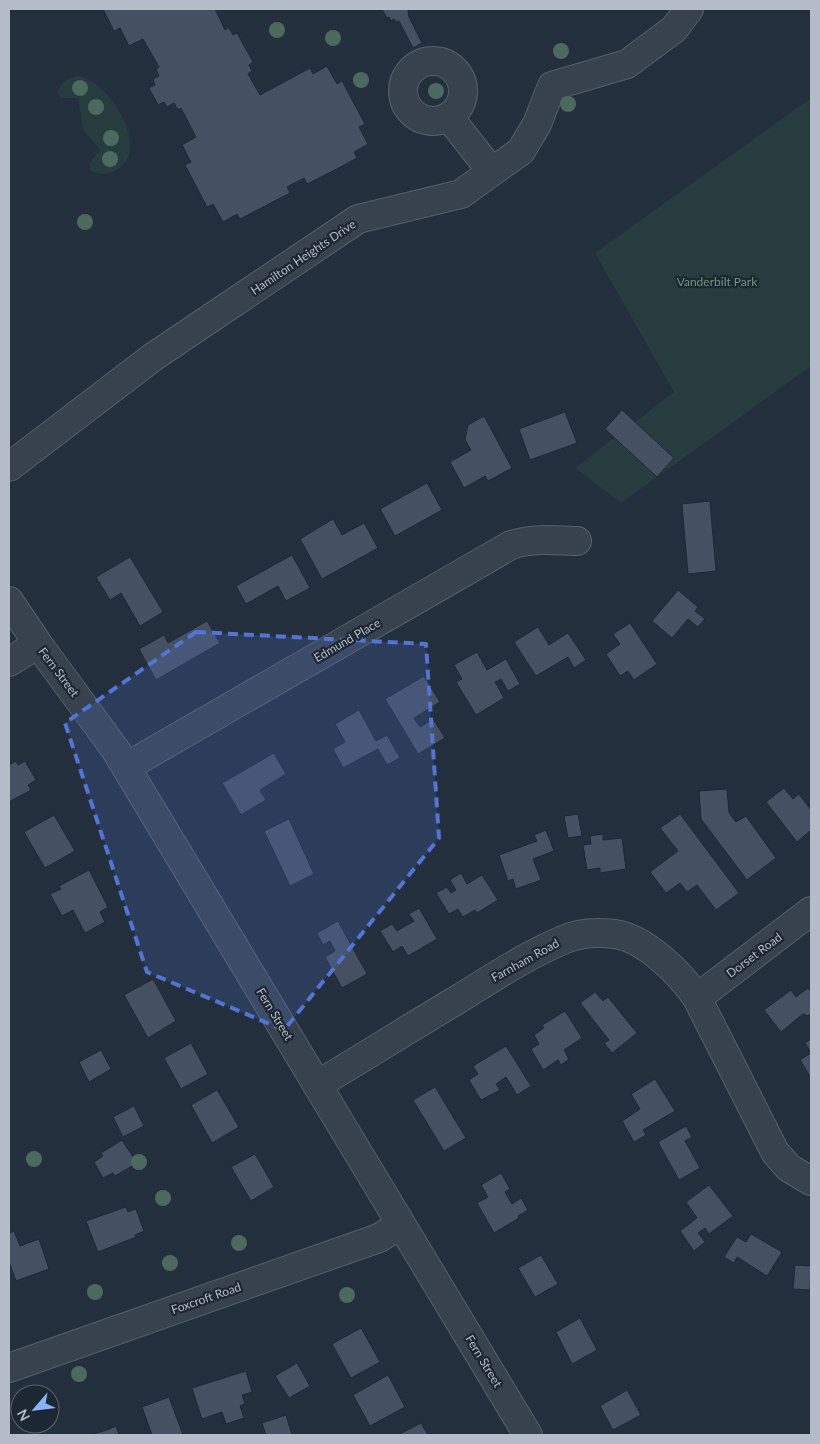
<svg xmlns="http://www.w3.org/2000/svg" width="820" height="1444" viewBox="0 0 820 1444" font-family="Lato,sans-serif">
<rect width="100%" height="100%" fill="#242f3e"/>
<!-- green -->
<path fill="#263c3f" d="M77,76C110,79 156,155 112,172C105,175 96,174 90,170V162L100,150L83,129L78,98H61L58,95V90C62,82 68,78 77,76Z
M811,98V366L621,503L575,468L674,392L595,253Z"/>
<!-- building -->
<path fill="#455162" stroke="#1f2835" d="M103,9H216H215L225,30L229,28L233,35L237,33L253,62L249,65L252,71L248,74L260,95L310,68L313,74L327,66L337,84L342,81L365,124L359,127L368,144L354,152L357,158L333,171L307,184L304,178L287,187L290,193L240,219L237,214L223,222L213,204L207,207L185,165L191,162L182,145L196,137L181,108L178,110L174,103L167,107L164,102L158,105L149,88L155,85L153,79L159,76L156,69L159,67L143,39L129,46L120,28L114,31Z
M382,9H411L408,11L409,15H408L422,43L413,48L399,21L396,22L394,19L391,21L389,17L387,18Z
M622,410L674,458L657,477L605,429Z
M565,412L577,443L530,460L519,429Z
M484,416L512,468L488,481L485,476L464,488L450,462L471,450L465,440L468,425Z
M427,483L442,510L395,536L380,509Z
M710,501L716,571L688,574L682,504Z
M333,519L342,535L364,523L378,548L322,579L300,539Z
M292,555L310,588L286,601L278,586L246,604L236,586Z
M130,557L163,612L140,626L121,593L110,600L96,577Z
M678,590L698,607L695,611L705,619L698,627L688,619L672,638L652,621Z
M207,621L220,643L156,680L139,649L164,635L168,643Z
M630,623L657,664L634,680L628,671L620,676L606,654L620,644L613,634Z
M538,627L549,645L568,633L586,660L574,668L568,657L536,676L514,642Z
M477,652L487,670L506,659L520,684L508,691L501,679L495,682L504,698L476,715L456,682L462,679L454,665Z
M424,676L440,702L414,718L420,727L433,719L445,738L418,754L385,699Z
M359,710L376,741L387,735L400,758L387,765L378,749L343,768L333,749L345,742L335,724Z
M274,753L286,774L260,790L266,800L241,815L222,783Z
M16,761L18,765L25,761L36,780L28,785L31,790L9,802V765Z
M784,788L793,799L799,794L811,810V830L797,842L766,802Z
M727,789L729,813L736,822L746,816L776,858L747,880L701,819L699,791Z
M578,814L582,836L568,838L564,816Z
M680,814L739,893L716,910L697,885L687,892L680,883L666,893L650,872L678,851L660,828Z
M54,815L75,851L45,868L24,832Z
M289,819L314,874L290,886L264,831Z
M546,830L554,851L533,859L541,880L516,889L513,879L508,881L499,855L537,841L534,835Z
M603,834V840L622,838L626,869L600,873V868L587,870L583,845L591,844L590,836Z
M89,870L108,907L100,912L105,922L85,933L73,910L62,916L50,894L61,889L59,886Z
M461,873L467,884L482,875L498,900L477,913L475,910L463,917L458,909L449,914L436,893L447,887L451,893L456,890L450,880Z
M419,908L437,939L408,956L402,946L393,952L380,931L392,924L397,931L414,921L409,914Z
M338,921L367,974L342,988L325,957L335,951L330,941L323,945L317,933Z
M153,979L176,1021L148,1038L124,995Z
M808,988L811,992V1013L808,1016L803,1014L781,1032L764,1010L791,990L796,997Z
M595,992L603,1001L608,997L637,1033L612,1053L604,1043L609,1040L580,1003Z
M565,1011L582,1038L564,1050L569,1059L561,1065L558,1060L543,1070L531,1049L539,1044L534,1035L544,1028L542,1025Z
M811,1039V1078L800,1060L811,1053L805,1043Z
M191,1043L208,1074L181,1089L164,1058Z
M506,1046L531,1086L517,1095L506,1077L496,1084L500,1090L481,1100L469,1080L478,1074L473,1066Z
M101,1050L111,1069L89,1082L79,1062Z
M655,1079L675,1111L643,1130L646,1135L634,1142L622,1121L640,1109L631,1094Z
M435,1087L466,1138L444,1151L413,1100Z
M217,1090L239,1127L212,1143L191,1105Z
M134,1106L144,1126L123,1137L113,1117Z
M686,1126L692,1137L685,1141L700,1168L679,1180L658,1142Z
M122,1140L137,1163L115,1176L113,1173L103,1178L94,1162L103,1156L101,1153Z
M255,1154L274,1187L251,1201L231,1167Z
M501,1173L510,1189L505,1192L512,1204L521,1198L528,1210L518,1216L519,1218L494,1233L477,1203L488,1197L481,1185Z
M709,1185L733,1216L709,1234L705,1228L698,1233L705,1242L694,1251L680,1231L697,1218L686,1202Z
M126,1207L128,1212L136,1209L144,1231L135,1235L136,1237L98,1252L86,1221Z
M14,1231L20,1246L39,1239L49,1269L16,1281L9,1262V1233Z
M751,1234L782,1252L767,1276L737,1257L734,1263L724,1257L737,1237L746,1242Z
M541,1255L558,1284L535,1297L518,1268Z
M795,1265L811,1266L810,1290L793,1289Z
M580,1318L597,1350L572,1364L556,1332Z
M361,1328L380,1362L351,1378L332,1344Z
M297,1363L310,1386L289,1398L275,1376Z
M246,1371L252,1392L242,1395L245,1404L240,1406L244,1418L226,1424L222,1412L202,1419L192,1388Z
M388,1375L405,1407L370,1426L353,1395Z
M627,1390L641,1415L613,1430L600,1406Z
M169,1397L183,1435H152L142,1407Z
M286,1415L292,1435H266L262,1423Z
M421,1423L428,1435H398Z
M116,1426L119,1435H90L107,1430Z"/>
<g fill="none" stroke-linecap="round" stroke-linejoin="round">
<defs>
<path id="minor" d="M403 91a30 30 0 1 1 60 0a30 30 0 1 1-60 0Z
M449,117L492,172
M9,467L153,357L358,219L461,194L521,151L537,124L552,86L627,64L674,29L689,9
M9,601L38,644L115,749L528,1435
M9,662L38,644
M126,767L511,545C533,538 554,540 577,541
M697,998L811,911
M317,1085C364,1057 410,1028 457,1000C491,979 525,956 563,940C578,933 598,932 615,934C646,939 680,973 697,998L775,1152L789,1168L811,1181
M9,1368L379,1238L401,1224"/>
</defs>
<!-- minor casing -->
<use href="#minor" stroke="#565f6c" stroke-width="30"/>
<!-- minor -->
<use href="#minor" stroke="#38414e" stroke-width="28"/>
</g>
<!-- trees -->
<g fill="#4b6a5d">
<circle cx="277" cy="30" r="8"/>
<circle cx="333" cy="38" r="8"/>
<circle cx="561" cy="51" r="8"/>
<circle cx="361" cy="80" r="8"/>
<circle cx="80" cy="88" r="8"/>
<circle cx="436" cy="91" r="8"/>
<circle cx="568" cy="104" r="8"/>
<circle cx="96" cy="107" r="8"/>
<circle cx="111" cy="138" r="8"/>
<circle cx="110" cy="159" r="8"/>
<circle cx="85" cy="222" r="8"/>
<circle cx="34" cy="1159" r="8"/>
<circle cx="139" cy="1162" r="8"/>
<circle cx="163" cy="1198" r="8"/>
<circle cx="239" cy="1243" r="8"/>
<circle cx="170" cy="1263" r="8"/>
<circle cx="95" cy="1292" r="8"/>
<circle cx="347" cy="1295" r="8"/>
<circle cx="79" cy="1374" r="8"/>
</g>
<!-- marked area -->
<path fill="#5274d3" fill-opacity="0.2" stroke="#5274d3" stroke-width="4" stroke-dasharray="10 6" stroke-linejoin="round" d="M196,632L426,644L439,838L284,1030L147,972L65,723Z"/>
<g text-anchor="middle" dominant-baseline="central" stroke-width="4.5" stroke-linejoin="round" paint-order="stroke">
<!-- street labels -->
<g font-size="12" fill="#b4bcc9" stroke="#1d2633">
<text transform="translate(303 257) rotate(-34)">Hamilton Heights Drive</text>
<text transform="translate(347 640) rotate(-30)">Edmund Place</text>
<text transform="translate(59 672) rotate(53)">Fern Street</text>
<text transform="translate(754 955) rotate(-37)">Dorset Road</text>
<text transform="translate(525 960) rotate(-29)">Farnham Road</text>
<text transform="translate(275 1014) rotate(59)">Fern Street</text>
<text transform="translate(206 1298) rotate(-19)">Foxcroft Road</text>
<text transform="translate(484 1361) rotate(59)">Fern Street</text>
</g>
<!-- park labels -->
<g font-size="12" fill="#6b9a76" stroke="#1d2633">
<text x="717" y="281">Vanderbilt Park</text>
</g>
</g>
<!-- border -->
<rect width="820" height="1444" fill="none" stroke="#b4bcc9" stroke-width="20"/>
<!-- north arrow -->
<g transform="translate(35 1409) rotate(242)"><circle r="24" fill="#1d2633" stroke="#59626f"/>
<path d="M0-4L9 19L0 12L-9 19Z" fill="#8ab4f8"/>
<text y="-8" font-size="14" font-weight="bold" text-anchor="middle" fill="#b4bcc9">N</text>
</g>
</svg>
